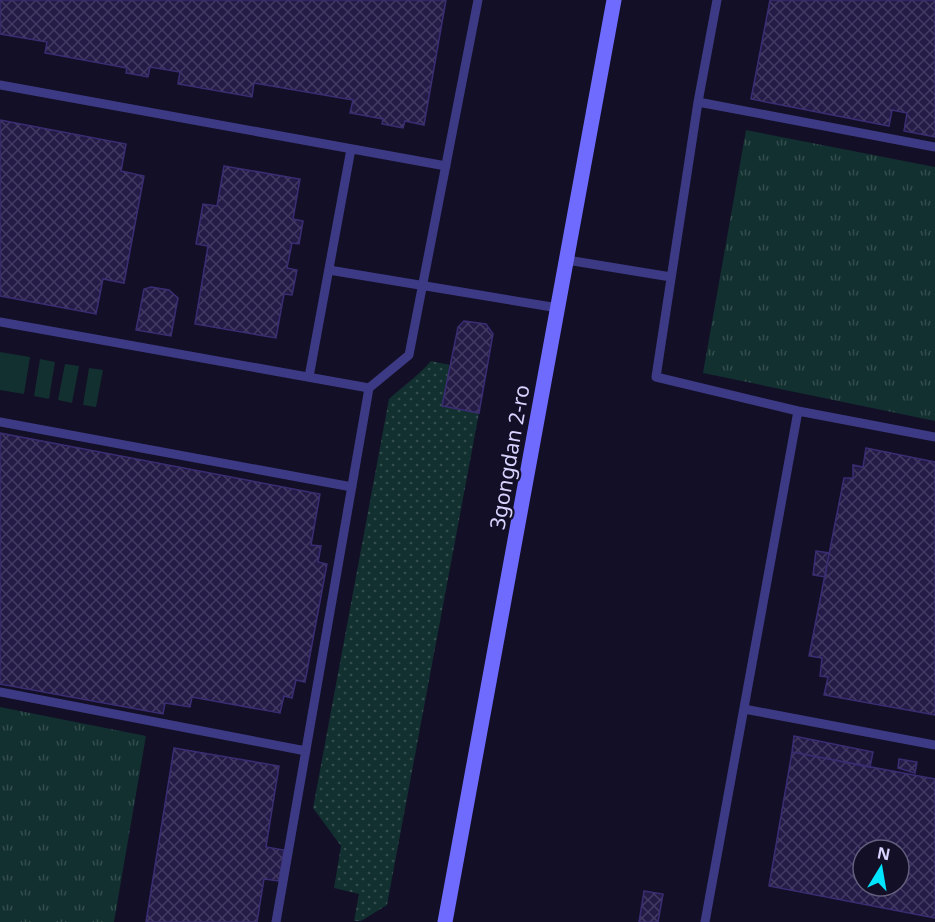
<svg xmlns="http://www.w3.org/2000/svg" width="935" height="922" viewBox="0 0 935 922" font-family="'Noto Sans',sans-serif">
<defs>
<pattern id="grass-tufts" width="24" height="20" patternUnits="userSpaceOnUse" patternTransform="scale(1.5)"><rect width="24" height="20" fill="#12302f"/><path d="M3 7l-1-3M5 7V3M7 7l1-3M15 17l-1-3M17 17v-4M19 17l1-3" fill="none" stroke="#344d4e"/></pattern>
<pattern id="park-dots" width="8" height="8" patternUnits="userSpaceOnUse" patternTransform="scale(1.5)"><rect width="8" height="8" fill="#12302f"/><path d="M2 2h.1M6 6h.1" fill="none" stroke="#344d4e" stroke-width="1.8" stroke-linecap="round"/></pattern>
<pattern id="building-cross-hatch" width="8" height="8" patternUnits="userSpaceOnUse" patternTransform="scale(1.5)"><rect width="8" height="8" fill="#241b47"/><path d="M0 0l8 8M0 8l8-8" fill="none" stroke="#433b63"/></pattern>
</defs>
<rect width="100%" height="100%" fill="#130f26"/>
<!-- grass -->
<path fill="url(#grass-tufts)" d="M746,130L935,167V421L703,373Z
M0,707L146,736L114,922H0Z"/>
<!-- park -->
<path fill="url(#park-dots)" d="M431,361L450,365L443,405L479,413L387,905L361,921H354L359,894L334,888L341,846L313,808L389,399C403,386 418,376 431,361Z"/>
<!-- pitch -->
<path fill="#12302f" d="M0,352L30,357L24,394L0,390Z
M40,359L55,362L49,399L34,396Z
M65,364L79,366L72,403L58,400Z
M89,368L103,370L96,407L83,405Z"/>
<!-- building -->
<path fill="url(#building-cross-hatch)" stroke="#3b2d73" stroke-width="1.5" fill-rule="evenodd" d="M0,0H446L424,125L405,121L403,128L382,124L383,119L350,113L353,100L254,83L252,97L178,84L180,72L150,67L148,77L126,73L127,68L45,53L47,42L0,34Z
M770,0H935V137L904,131L907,113L892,110L889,126L751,99Z
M0,120L126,144L121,171L144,176L124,283L103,279L96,314L0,296Z
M224,166L300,179L293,219L303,221L299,244L292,243L287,268L297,270L292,295L284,294L276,338L195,324L208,246L196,244L203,204L217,206Z
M151,287L169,290L178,298L171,336L136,330L144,289Z
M464,321L486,324L493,334L479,413L442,406L458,327Z
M0,433L320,494L311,545L321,546L318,562L327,564L305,682L296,680L292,698L284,696L280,713L192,697L190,707L165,703L163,714L0,684Z
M866,448L935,462V715L824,695L828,677L820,676L822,658L809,656L844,478H853V465L863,467Z
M816,551L829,553L825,577L813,575Z
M794,736L873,752L870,767L792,752Z
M174,748L279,766L266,847L284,850L279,881L264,879L257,922H146Z
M792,752L935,779V918L769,886ZM863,850H899V886H863Z
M899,759L917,762L915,773L898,768Z
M644,891L663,894L658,922H639Z"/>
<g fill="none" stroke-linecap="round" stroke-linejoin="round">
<!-- lane -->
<path stroke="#3d3a85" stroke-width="9" d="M717,0L698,102L656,377L798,411L935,437
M0,85L446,166
M698,102L935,147
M567,260L671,277
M329,270L558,308
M0,322L369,388
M309,377L351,149
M0,422L352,487
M0,692L306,751
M744,709L935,745
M276,922L369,388L409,355L478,0
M705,922L798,411"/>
<!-- secondary -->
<path stroke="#6f6bff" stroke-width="15" d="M445,922L614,0"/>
</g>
<g text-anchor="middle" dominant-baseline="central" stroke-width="4.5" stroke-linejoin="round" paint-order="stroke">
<!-- street labels -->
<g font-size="21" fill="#d9d4ff" stroke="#130f26">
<text transform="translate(509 457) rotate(-80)">3gongdan 2-ro</text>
</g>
</g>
<!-- north arrow -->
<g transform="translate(881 868) rotate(11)"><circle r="28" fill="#130f26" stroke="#625e7d" stroke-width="1.5"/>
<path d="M0-4.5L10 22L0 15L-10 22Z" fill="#00e5ff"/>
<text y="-9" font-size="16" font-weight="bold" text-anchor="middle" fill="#d9d4ff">N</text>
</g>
</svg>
